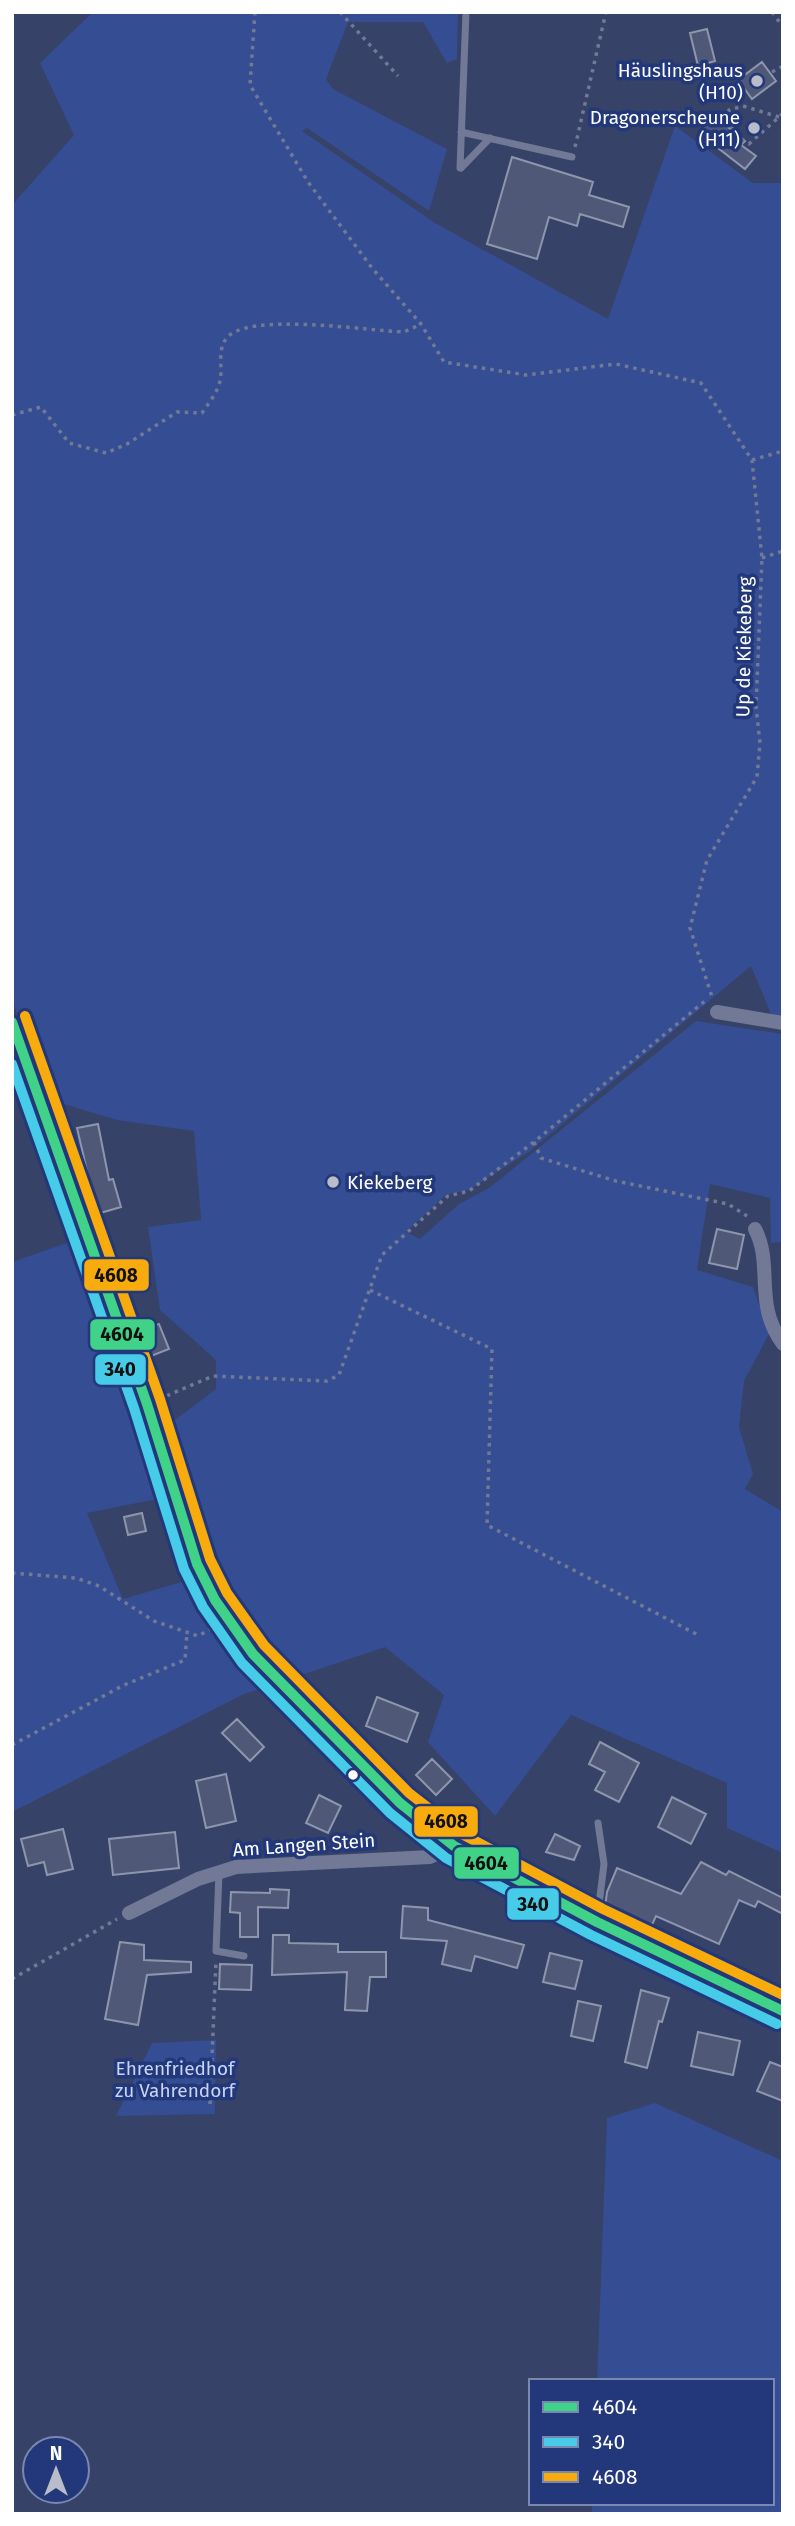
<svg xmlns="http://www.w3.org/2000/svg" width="795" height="2526" viewBox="0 0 795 2526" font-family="'Fira Sans',sans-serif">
<rect width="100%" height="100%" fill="#364267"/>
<!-- green -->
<path fill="#354d92" d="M93,12H458L457,59L447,63L423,22H348L326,79L333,89L447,149L429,211L307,128L302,131L435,223L608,319L675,126L753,183H783V1020L773,1019L751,966L530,1151L469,1190L447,1194L406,1232L420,1239L459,1204L489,1188L696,1021L783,1034V1242L771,1243L770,1198L710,1184L697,1270L753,1287L769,1334L744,1381L739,1427L753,1474L745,1489L783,1512V1853L727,1828V1783L571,1715L495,1816L428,1742L444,1695L385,1647L244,1694L12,1812V1262L84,1237L173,1504L152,1500L87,1513L123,1599L192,1579L255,1668L272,1660L202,1557L171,1423L216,1389V1360L160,1310L148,1227L201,1220L194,1131L117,1120L47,1099L27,1054L12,996V205L74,135L40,63Z
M216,2040L215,2114L116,2116L152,2043Z
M655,2103L783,2161V2514H592V2503H772V2381H597L607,2118Z"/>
<!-- building -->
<path fill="#4f5977" stroke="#8e96ad" stroke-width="2" d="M707,29L715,61L698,66L690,33Z
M762,62L776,81L752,99L738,80Z
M711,113L745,141L741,145L756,156L745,169L709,141L713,136L701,126Z
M512,157L593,182L589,195L629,207L623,227L580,214L577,226L549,217L537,259L487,244Z
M98,1124L109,1180L113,1179L121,1207L97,1214L77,1128Z
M717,1229L744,1235L737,1269L709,1263Z
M159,1324L169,1349L146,1358L136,1332Z
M142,1513L146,1531L128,1535L124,1517Z
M377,1697L418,1713L407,1742L366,1726Z
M237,1719L264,1747L250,1761L222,1733Z
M600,1742L639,1763L619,1802L595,1790L605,1772L589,1764Z
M432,1759L452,1779L436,1795L416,1775Z
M226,1774L236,1821L206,1828L196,1781Z
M319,1795L341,1806L328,1833L306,1823Z
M672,1797L706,1814L691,1844L658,1827Z
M63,1829L73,1869L47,1875L44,1862L28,1866L21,1839Z
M175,1832L179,1868L113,1875L109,1839Z
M555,1834L580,1846L574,1860L546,1852Z
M701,1862L726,1875L729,1871L783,1898V1914L758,1901L755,1907L739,1900L719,1944L656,1916L651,1927L605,1907L607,1892L617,1868L681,1894Z
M270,1889L289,1890L288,1908L258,1907V1937H240V1913L230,1912L231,1892L270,1893Z
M403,1906L428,1908V1920L524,1945L517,1968L475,1956L471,1971L442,1964L447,1941L401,1938Z
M273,1935H289V1943L338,1944V1952H386V1977H370L367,2011L345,2010L347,1972L272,1975Z
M120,1942L144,1945V1960L191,1962V1972L147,1975L138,2025L105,2019Z
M550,1953L582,1961L575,1989L543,1982Z
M220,1964L252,1965L251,1990L219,1989Z
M641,1990L669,1998L662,2022L659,2021L647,2068L625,2062Z
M578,2001L601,2006L593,2041L571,2036Z
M698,2032L740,2041L733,2075L691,2066Z
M770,2062L783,2067V2101L757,2091Z"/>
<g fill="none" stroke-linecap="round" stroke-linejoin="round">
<!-- path -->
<path stroke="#717996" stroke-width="3.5" stroke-dasharray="3.5 5" stroke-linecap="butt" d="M255,12L250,85L308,182L372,268L421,324L444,362L526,375L616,364L701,383L752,460L762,558L756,707L760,743L757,777L707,860L690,928L712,997
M340,12L398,76
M772,12L783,27
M772,72L783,66
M779,117L743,106L729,110C729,127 735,135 749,144L779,117L783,113
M575,147L606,12
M12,415L41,407L69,443L106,453L127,444L177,412L202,413C208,404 218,392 220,381C223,367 217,351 226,339C244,311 370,331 404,332L421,324
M752,460L783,451
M762,558L783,551
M534,1142L541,1158L616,1181L728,1204L747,1216
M370,1290L492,1349L487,1525L700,1636
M159,1399L213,1376L327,1381L339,1375L382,1255L448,1196L469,1191L534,1142L705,1001
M12,1573L76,1578L99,1586L154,1621L198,1636L216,1626
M12,1745L124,1685L185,1660L187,1632
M12,1979L117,1919
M210,2104L216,1961"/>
<!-- lane -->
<path stroke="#717996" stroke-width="7" d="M461,132L572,157
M460,168L466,12
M461,168L490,138
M219,1872L216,1951L244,1956
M597,1921L604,1864L598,1823"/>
<!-- street -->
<path stroke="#717996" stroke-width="14" d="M717,1012L783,1023
M12,1021L147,1404L197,1564L215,1600L253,1654L400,1803L454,1846L597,1922L783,2011
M755,1229C774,1266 753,1304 783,1344
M129,1913L198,1879L236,1867L430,1857L454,1846"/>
<defs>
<path id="bus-1" d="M12,1022L147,1404L197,1564L215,1600L253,1654L400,1803L454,1846L597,1922L783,2011"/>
<path id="bus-2" d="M12,1064L134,1408L184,1569L203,1607L242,1663L390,1813L446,1858L591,1935L777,2024"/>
<path id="bus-3" d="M25,1016L160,1399L210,1559L227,1593L264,1645L409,1793L462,1834L603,1909L783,1995"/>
</defs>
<!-- bus-1 casing -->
<use href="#bus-1" stroke="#22387b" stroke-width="16"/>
<!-- bus-2 casing -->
<use href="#bus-2" stroke="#22387b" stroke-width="16"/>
<!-- bus-3 casing -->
<use href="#bus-3" stroke="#22387b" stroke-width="16"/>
<!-- bus-1 -->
<use href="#bus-1" stroke="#40d288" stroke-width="10"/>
<!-- bus-2 -->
<use href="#bus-2" stroke="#46cce9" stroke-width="10"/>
<!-- bus-3 -->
<use href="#bus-3" stroke="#f8ab0d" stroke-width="10"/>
</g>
<!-- markers -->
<g fill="#b9bdca" stroke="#22387b" stroke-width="2.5">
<circle cx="757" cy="81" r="7"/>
<circle cx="754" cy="128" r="7"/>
<circle cx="333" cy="1182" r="7"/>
</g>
<circle fill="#fff" stroke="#22387b" stroke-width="2.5" cx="353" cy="1775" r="6"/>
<g text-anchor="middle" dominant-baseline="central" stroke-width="7" stroke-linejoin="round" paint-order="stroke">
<!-- poi labels -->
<g font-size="19" fill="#fff" stroke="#22387b" text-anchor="end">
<text x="743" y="70">Häuslingshaus<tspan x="743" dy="22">(H10)</tspan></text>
<text x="740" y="117">Dragonerscheune<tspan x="740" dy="22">(H11)</tspan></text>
<text x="347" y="1182" text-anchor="start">Kiekeberg</text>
</g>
<!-- street labels -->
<g font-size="19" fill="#fff" stroke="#22387b">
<text transform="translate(744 647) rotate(-89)">Up de Kiekeberg</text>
<text transform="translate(304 1845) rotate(-4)">Am Langen Stein</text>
</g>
<!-- park labels -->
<g font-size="19" fill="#c8d4f4" stroke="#22387b">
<text x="175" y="2068">Ehrenfriedhof<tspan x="175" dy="22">zu Vahrendorf</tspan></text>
</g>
</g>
<g stroke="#22387b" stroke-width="2.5">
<rect x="83" y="1258" width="67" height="34" rx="7" fill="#f8ab0d"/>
<rect x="89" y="1318" width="67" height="33" rx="7" fill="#40d288"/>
<rect x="94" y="1353" width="53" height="33" rx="7" fill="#46cce9"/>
<rect x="413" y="1805" width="66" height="33" rx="7" fill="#f8ab0d"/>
<rect x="453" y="1846" width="67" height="34" rx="7" fill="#40d288"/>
<rect x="506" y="1887" width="54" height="34" rx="7" fill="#46cce9"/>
</g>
<g font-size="19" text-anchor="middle" font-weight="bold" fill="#111">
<text x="116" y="1282">4608</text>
<text x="122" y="1341">4604</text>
<text x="120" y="1376">340</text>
<text x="446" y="1828">4608</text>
<text x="486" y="1870">4604</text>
<text x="533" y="1911">340</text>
</g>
<!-- border -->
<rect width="795" height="2526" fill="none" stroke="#ffffff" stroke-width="28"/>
<!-- legend -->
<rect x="529" y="2379" width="245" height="126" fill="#22387b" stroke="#7a88b0" stroke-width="2"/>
<rect x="543" y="2402" width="35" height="10" fill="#40d288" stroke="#7a88b0" stroke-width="2"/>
<text x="592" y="2414" font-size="21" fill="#ffffff">4604</text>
<rect x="543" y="2437" width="35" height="10" fill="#46cce9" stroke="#7a88b0" stroke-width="2"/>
<text x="592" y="2449" font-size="21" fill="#ffffff">340</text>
<rect x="543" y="2472" width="35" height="10" fill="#f8ab0d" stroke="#7a88b0" stroke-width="2"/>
<text x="592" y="2484" font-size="21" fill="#ffffff">4608</text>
<!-- north arrow -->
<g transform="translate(56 2470)"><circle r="33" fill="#22387b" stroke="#7a88b0" stroke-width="2"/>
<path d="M0-5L12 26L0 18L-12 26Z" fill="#b9bdca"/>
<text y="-10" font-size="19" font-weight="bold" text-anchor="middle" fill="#ffffff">N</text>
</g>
</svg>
